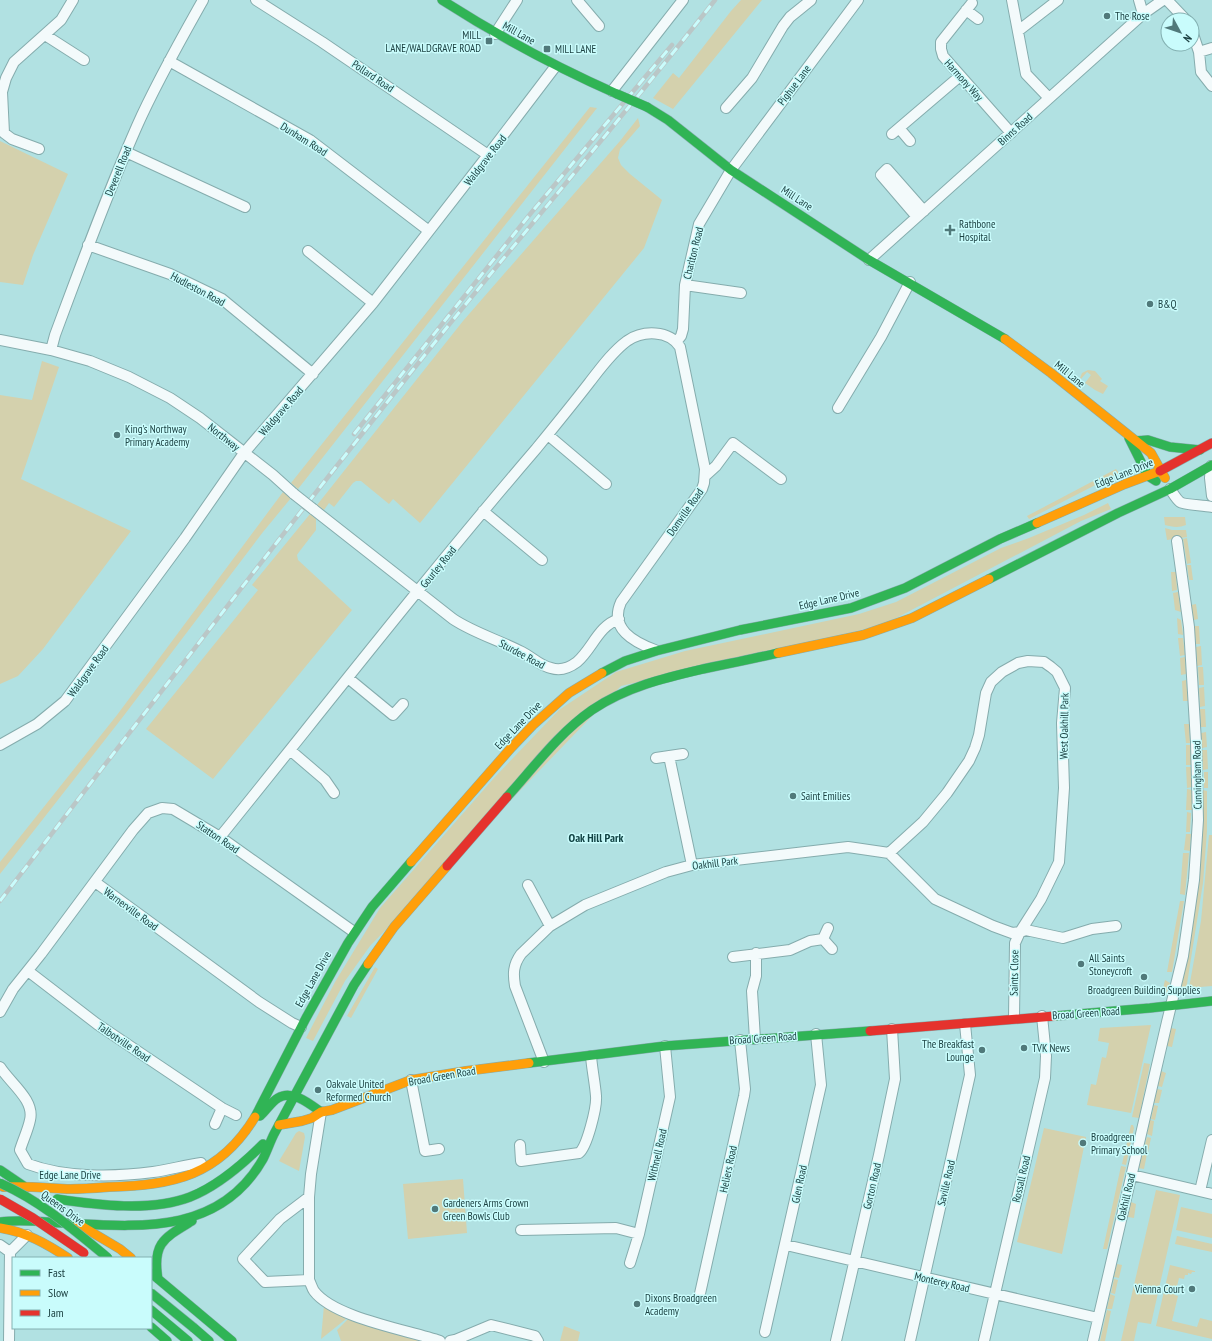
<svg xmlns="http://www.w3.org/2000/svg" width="1212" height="1341" viewBox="0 0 1212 1341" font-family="'PT Sans Narrow',sans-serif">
<rect width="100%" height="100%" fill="#b1e1e2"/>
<!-- green -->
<path fill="#d4d1ad" d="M741,0H762L673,109L653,98L673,73L679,78L731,11Z
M590,107L597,108L298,489L291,483Z
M638,118L640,126L620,149L618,158L621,165L630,174L662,200L644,248L420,523L393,499L389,504L361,481H356L353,483L334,507L329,503L324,510L317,505L463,321L620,141Z
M0,141L68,174L33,255L23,285L0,282Z
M42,361L59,367L21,479L131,531L43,649L18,676L0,684V395L32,400Z
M1088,370L1095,371L1102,379L1100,381L1108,386L1103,394L1095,390L1085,383L1091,375L1087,372L1081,379L1080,378L1082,373Z
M1116,469L1119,473L1029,519L1027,516Z
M283,492L291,498L263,532L122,718L0,874V862L117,715Z
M1108,503L1111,509L1081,521L883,625L621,686L370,946L345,981L313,1041L306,1038L335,982L380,908L494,778L559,710L616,672L685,651L859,614L896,602L1001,548L1029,538L1084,515Z
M310,514L316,519V530L299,552L297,555L298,560L352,610L213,779L146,729L258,590L252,585Z
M1164,517H1185L1186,525C1179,528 1172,527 1165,525Z
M1165,528L1172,530H1186L1187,537L1167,540Z
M1187,538L1191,563L1187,564L1183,539Z
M1187,565H1191L1193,580H1189Z
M1171,572H1176L1177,590L1172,591Z
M1178,592L1181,612L1175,610L1173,593Z
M1196,604L1198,619L1194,620L1191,605Z
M1177,618L1181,620L1183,635L1178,634Z
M1194,626H1199L1200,644H1196Z
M1178,638H1183L1185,655L1180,656Z
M1201,646L1202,665L1197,666L1196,647Z
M1185,657L1186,674L1181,675L1180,658Z
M1198,667H1203L1204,685H1199Z
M1186,680L1188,701H1183L1182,681Z
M1204,687L1205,706L1200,707L1199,688Z
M1200,709H1205L1206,727H1201Z
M1184,724H1189L1190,743H1186Z
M1206,732L1207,747L1202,748L1201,733Z
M1186,745H1191L1192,765H1186Z
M1202,750H1207L1208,769L1203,770Z
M1186,767H1191L1192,787L1187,788Z
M1204,772H1208V788H1204Z
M1187,789L1192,790V810H1186Z
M1203,790L1207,791V831L1203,883L1186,990H1180C1194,924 1201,858 1203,790Z
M1187,812L1191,813L1190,832H1186Z
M1186,834H1191L1190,851L1184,850Z
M1209,835H1212V986L1189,988L1201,921Z
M1183,853H1189L1185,895L1180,894Z
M1180,901H1184L1172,972H1167Z
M375,967L378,969L351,1018L347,1016Z
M1165,980L1170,983L1167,993H1162Z
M1151,1025L1131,1113L1087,1105L1091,1084L1096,1085L1102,1057L1106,1058L1109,1043L1098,1041L1100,1028Z
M1171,1028L1176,1029L1172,1047L1167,1046Z
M1144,1063L1150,1064L1139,1118L1132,1117Z
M1161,1071L1166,1073L1162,1087L1158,1086Z
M1157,1089L1162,1090L1159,1103H1154Z
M1154,1105L1158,1106L1155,1120L1151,1119Z
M1150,1120L1154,1121L1152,1136L1147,1134Z
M1131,1125H1133L1134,1128L1126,1165L1122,1164Z
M1044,1128L1086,1137L1062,1254L1017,1242Z
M299,1131L304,1133L305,1137L299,1171L279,1161L296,1133Z
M1147,1137L1151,1138L1148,1152L1143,1151Z
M1143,1153L1147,1154L1144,1169L1138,1168Z
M1121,1166L1126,1167L1107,1249H1103Z
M463,1179L467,1233L408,1239L403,1184Z
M1156,1190L1180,1195L1151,1324L1138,1322L1134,1341H1121Z
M1131,1202L1136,1204L1134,1218L1128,1217Z
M1181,1207L1212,1214V1238L1176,1230Z
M1177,1236L1212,1244V1252L1175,1244Z
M1117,1264L1122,1265L1119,1278L1114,1277Z
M1170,1265L1195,1271V1272H1192L1191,1274L1188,1273V1275H1185L1184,1279L1179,1278L1175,1295L1178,1296L1172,1321L1197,1327L1200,1318L1212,1321V1339L1156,1326Z
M1114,1279L1118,1280L1115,1294L1111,1293Z
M1110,1294L1115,1296L1112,1309H1107Z
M324,1305L346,1319L321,1339Z
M1107,1310L1111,1311L1105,1341H1100Z
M348,1319L433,1341H341L337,1330Z
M564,1326L580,1332L578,1341H560Z"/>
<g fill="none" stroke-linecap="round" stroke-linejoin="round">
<defs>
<path id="street" d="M256,0L322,42L488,155
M577,0L599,26
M1012,0L1026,74L1049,98
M1139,0L1143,14
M1167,0L1186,20
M972,3L941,42V49L943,56L1011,133
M966,10L978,19
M1018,31L1058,0
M1192,31L1199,52L1201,72L1212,86
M495,34L517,0
M45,35L84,60
M1199,52L1212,48
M169,61L310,140L429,231
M612,91L683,0
M726,108L752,78L783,26L790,17L811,0
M899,128L910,141
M892,134L960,76
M39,149L12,139L4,133L2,92L6,78L14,62L61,20L73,0
M126,152L245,207
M917,217L881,175L887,169L924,211
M88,245L170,274L222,299L313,374
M308,251L373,303
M869,260L1143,14L1163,0
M685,285L741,293
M0,340L51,350L90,361L129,377L170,398L200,418L273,475L294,494
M677,341L681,336L683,329L685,285L699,224L731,170L858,0
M51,350L55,335C81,265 107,194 137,126C156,83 180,41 203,0
M838,408L881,337L910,282
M548,435L606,484
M1211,466L1210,478L1212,496
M705,476L716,466L733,443L781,479
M1170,489C1173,493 1176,499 1180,502C1184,505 1204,505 1212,507
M313,509L453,619C474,633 499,640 522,652C532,657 540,666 551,668C560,671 569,668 577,662C593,648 598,626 619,619
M483,511L542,560
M348,678L393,715L403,704
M0,745L37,724L65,701L185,538L244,453L373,303L488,155L555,67
M290,750L325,780L334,793
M669,756L692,865
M656,758L683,754
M220,837C325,707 427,576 536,449C554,427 572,405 589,383C600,369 612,352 627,341C643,330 669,330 680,347L705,469L704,483L702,489L621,602C609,629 634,642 655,650
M95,882L259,1002L292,1023L301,1027
M528,885L550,926
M828,928L823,939L832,949
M733,957L790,950L810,941L823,939
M28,971L97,1024L222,1108L236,1115
M0,1012L13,989L41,954L133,830L148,813L162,808L173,809L220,837L354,932
M1014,1018L1015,943L1020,932L1026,930L1063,938L1092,929L1116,926
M755,1039L752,991L756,976V953
M544,1062L515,986C513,974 513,965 521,954L550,926L585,905L666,872L692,865L848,847L889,853L935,899L993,926L1012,933L1020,932L1041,899L1059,862L1064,788L1062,723L1065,688L1057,672L1051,667L1044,662L1028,661L1018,663L1002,672L991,682L986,693L979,735L975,748L969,761L947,793L923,822L889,853
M0,1067C10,1083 35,1100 30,1120C28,1130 23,1140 20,1150L28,1164C65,1178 115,1177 153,1172C169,1170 185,1165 201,1163
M411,1080L425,1151L439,1149
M321,1112L311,1174L309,1197V1280C311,1284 312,1288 314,1291C334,1318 408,1330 440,1341
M215,1124L222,1108
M520,1145L521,1161L579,1153C587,1147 597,1107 596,1096C595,1083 592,1069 591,1056
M1132,1175L1212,1194
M1200,1191L1212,1140
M309,1197L280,1219L243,1259L265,1282L309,1280
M521,1230L616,1228L639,1234
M0,1245L10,1252
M786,1245L1098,1318
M630,1263L639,1234L670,1097L665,1046
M699,1298L744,1096L745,1089L740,1040
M765,1332L821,1085L816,1034
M9,1341L10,1252L27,1235
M450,1341L455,1340L491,1325L535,1336L538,1341
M836,1341L879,1155L895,1079L892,1029
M910,1341L970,1075L965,1024
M984,1341L1045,1078L1046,1056L1042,1016
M1093,1341L1167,1022L1183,956L1194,880L1198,820L1196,742L1189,627L1177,541"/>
<path id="fast" d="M442,0C498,36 556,67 617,94
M647,107L668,120L731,170L869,260L1005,339
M1129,438L1148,476L1156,481
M1135,441L1148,440L1170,447L1200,450
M989,579L1118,513L1170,489L1212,465
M602,673L625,661L656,651L740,630L851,608L905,588L1000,539L1037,523
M507,797C534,767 559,733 592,710C626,687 664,678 703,669C728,664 753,659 778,653
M1055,1016L1150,1008L1212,1001
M529,1063L665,1046L870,1031
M260,1116C266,1111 271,1102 278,1098C292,1089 310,1104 321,1112
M255,1117L306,1018L348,943L372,907L411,862
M0,1170L25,1187
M57,1199C97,1205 151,1212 190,1197C218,1186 242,1165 263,1144
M0,1222C21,1219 42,1222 64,1223C139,1227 220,1235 263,1159C267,1151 270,1142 274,1134L354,985L368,964
M151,1273L232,1341
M158,1279C152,1243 164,1238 192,1221
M151,1310L188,1341
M151,1327L167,1341
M194,1328L209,1341"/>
<path id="slow" d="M1005,339L1051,373L1151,453L1165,478
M1037,523L1125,484L1160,471
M778,653L863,635L912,618L989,579
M411,862L511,748L533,725L569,693L602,673
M368,964L394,927L447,866
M279,1125L302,1121L312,1118L321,1112L332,1110L411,1080L466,1071L529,1063
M3,1187C25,1186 48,1188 70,1189C83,1189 96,1188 109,1187C174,1185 219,1176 255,1117
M78,1224L120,1249L131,1258
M0,1228C26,1232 47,1244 68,1258"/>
<path id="jam" d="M1160,471L1212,443
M447,866L507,797
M870,1031L1055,1016"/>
</defs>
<!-- street casing -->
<use href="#street" stroke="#85acad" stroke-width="12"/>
<!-- fast casing -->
<use href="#fast" stroke="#85acad" stroke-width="10"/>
<!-- slow casing -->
<use href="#slow" stroke="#85acad" stroke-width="10"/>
<!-- jam casing -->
<use href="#jam" stroke="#85acad" stroke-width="10"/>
<!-- street -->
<use href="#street" stroke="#f3fafb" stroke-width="10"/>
<!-- fast -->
<use href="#fast" stroke="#30b455" stroke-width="9"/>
<!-- slow -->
<use href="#slow" stroke="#ff9f0a" stroke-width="9"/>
<!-- jam -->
<use href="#jam" stroke="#e5322d" stroke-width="9"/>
<defs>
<path id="rail" d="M354,434L531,213L672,45
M0,901C147,710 293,519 444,331C534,220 627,112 715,0"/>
</defs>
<!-- rail casing -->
<use href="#rail" stroke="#bac7c7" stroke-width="4.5"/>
<!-- rail -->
<use href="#rail" stroke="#c9fcfc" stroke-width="3" stroke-dasharray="9" stroke-linecap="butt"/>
<defs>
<path id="street-bridge" d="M294,494L313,509"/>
<path id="fast-bridge" d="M617,94L647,107
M0,1183C41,1201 74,1230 108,1258
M151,1293L194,1328"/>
<path id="jam-bridge" d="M0,1199L33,1218L84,1253"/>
</defs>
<!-- street-bridge casing -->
<use href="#street-bridge" stroke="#85acad" stroke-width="12" stroke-linecap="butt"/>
<!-- fast-bridge casing -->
<use href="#fast-bridge" stroke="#85acad" stroke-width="10" stroke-linecap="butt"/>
<!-- jam-bridge casing -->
<use href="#jam-bridge" stroke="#85acad" stroke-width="10" stroke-linecap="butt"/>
<!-- street-bridge -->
<use href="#street-bridge" stroke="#f3fafb" stroke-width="10"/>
<!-- fast-bridge -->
<use href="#fast-bridge" stroke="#30b455" stroke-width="9"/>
<!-- jam-bridge -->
<use href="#jam-bridge" stroke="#e5322d" stroke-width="9"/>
</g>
<!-- markers -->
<g fill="#50797a" stroke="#c9fcfc" stroke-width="1.5">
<circle cx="1107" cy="16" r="4"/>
<rect x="485" y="37" width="8" height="8" rx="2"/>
<rect x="543" y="45" width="8" height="8" rx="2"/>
<path d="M948 224h4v4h4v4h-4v4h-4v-4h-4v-4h4z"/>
<circle cx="1150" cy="304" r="4"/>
<circle cx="117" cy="435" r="4"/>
<circle cx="793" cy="796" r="4"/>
<circle cx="1081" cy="964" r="4"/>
<circle cx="1144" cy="977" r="4"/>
<circle cx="1024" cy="1048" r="4"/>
<circle cx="982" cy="1050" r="4"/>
<circle cx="318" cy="1090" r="4"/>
<circle cx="1083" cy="1143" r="4"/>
<circle cx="435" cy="1209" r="4"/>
<circle cx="1192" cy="1289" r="4"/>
<circle cx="637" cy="1304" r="4"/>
</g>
<g text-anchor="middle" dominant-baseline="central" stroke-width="3" stroke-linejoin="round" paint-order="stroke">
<!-- poi labels -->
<g font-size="11" fill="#1c4142" stroke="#c9fcfc" text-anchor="start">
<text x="1115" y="16">The Rose</text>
<text x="481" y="35" text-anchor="end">MILL<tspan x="481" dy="13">LANE/WALDGRAVE ROAD</tspan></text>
<text x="555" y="49">MILL LANE</text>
<text x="959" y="224">Rathbone<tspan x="959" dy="13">Hospital</tspan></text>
<text x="1158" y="304">B&amp;Q</text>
<text x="125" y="429">King's Northway<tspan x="125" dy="13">Primary Academy</tspan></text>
<text x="801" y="796">Saint Emilies</text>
<text x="1089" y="958">All Saints<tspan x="1089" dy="13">Stoneycroft</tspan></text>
<text x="1144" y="990" text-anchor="middle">Broadgreen Building Supplies</text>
<text x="974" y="1044" text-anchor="end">The Breakfast<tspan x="974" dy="13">Lounge</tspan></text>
<text x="1032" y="1048">TVK News</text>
<text x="326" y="1084">Oakvale United<tspan x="326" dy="13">Reformed Church</tspan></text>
<text x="1091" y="1137">Broadgreen<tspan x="1091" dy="13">Primary School</tspan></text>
<text x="443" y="1203">Gardeners Arms Crown<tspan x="443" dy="13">Green Bowls Club</tspan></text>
<text x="1184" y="1289" text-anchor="end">Vienna Court</text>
<text x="645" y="1298">Dixons Broadgreen<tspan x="645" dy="13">Academy</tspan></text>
</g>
<!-- street labels -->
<g font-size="11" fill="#1c4142" stroke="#c9fcfc">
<text transform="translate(519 33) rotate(29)">Mill Lane</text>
<text transform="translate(373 76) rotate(34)">Pollard Road</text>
<text transform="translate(964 80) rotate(48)">Harmony Way</text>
<text transform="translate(794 85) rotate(-53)">Pighue Lane</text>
<text transform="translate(1015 129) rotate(-42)">Binns Road</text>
<text transform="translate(304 139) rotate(32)">Dunham Road</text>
<text transform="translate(485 160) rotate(-52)">Waldgrave Road</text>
<text transform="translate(118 171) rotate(-68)">Deverell Road</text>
<text transform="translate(797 198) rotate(33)">Mill Lane</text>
<text transform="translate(693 253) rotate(-76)">Charlton Road</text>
<text transform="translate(198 289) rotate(28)">Hudleston Road</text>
<text transform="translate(1070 374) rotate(39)">Mill Lane</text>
<text transform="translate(281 411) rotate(-49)">Waldgrave Road</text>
<text transform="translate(224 437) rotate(38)">Northway</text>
<text transform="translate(1124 473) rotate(-22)">Edge Lane Drive</text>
<text transform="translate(685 512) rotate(-55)">Domville Road</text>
<text transform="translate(438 567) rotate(-51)">Gourley Road</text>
<text transform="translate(829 599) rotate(-13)">Edge Lane Drive</text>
<text transform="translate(522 654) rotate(28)">Sturdee Road</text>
<text transform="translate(88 671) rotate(-54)">Waldgrave Road</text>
<text transform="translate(518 725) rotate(-46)">Edge Lane Drive</text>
<text transform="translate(1064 726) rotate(-89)">West Oakhill Park</text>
<text transform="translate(1197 775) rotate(-91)">Cunningham Road</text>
<text transform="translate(218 837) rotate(34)">Statton Road</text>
<text transform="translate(715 863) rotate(-7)">Oakhill Park</text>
<text transform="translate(131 909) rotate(36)">Warnerville Road</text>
<text transform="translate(1014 973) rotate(-89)">Saints Close</text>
<text transform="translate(313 979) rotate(-61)">Edge Lane Drive</text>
<text transform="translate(1086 1013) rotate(-4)">Broad Green Road</text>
<text transform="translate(763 1038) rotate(-4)">Broad Green Road</text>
<text transform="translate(124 1042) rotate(34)">Talbotville Road</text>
<text transform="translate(442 1076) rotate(-10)">Broad Green Road</text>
<text transform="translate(657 1155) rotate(-77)">Withnell Road</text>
<text transform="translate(728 1169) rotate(-78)">Heliers Road</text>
<text x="70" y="1175">Edge Lane Drive</text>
<text transform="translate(1021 1179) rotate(-77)">Rossall Road</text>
<text transform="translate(946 1183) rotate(-77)">Saville Road</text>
<text transform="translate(799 1184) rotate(-78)">Glen Road</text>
<text transform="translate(872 1186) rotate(-77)">Gorton Road</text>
<text transform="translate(1126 1197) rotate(-77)">Oakhill Road</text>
<text transform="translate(63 1208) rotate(36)">Queens Drive</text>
<text transform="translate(942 1282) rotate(13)">Monterey Road</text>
</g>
<!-- neighbourhood labels -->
<g font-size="12" font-weight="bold" fill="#124344" stroke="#c9fcfc">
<text x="596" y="837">Oak Hill Park</text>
</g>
</g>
<!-- legend -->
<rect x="12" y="1257" width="140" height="72" fill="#c9fcfc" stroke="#84b1b2"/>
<rect x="20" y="1270" width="20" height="6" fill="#30b455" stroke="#84b1b2"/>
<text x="48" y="1277" font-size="12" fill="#1c4142">Fast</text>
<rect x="20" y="1290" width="20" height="6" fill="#ff9f0a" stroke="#84b1b2"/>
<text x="48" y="1297" font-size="12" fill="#1c4142">Slow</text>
<rect x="20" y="1310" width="20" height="6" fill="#e5322d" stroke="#84b1b2"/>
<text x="48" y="1317" font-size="12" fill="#1c4142">Jam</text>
<!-- north arrow -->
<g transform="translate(1180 32) rotate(130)"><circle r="19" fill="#c9fcfc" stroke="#84b1b2"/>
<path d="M0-3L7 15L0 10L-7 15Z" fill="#50797a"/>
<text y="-6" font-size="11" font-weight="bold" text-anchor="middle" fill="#1c4142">N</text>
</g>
</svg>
